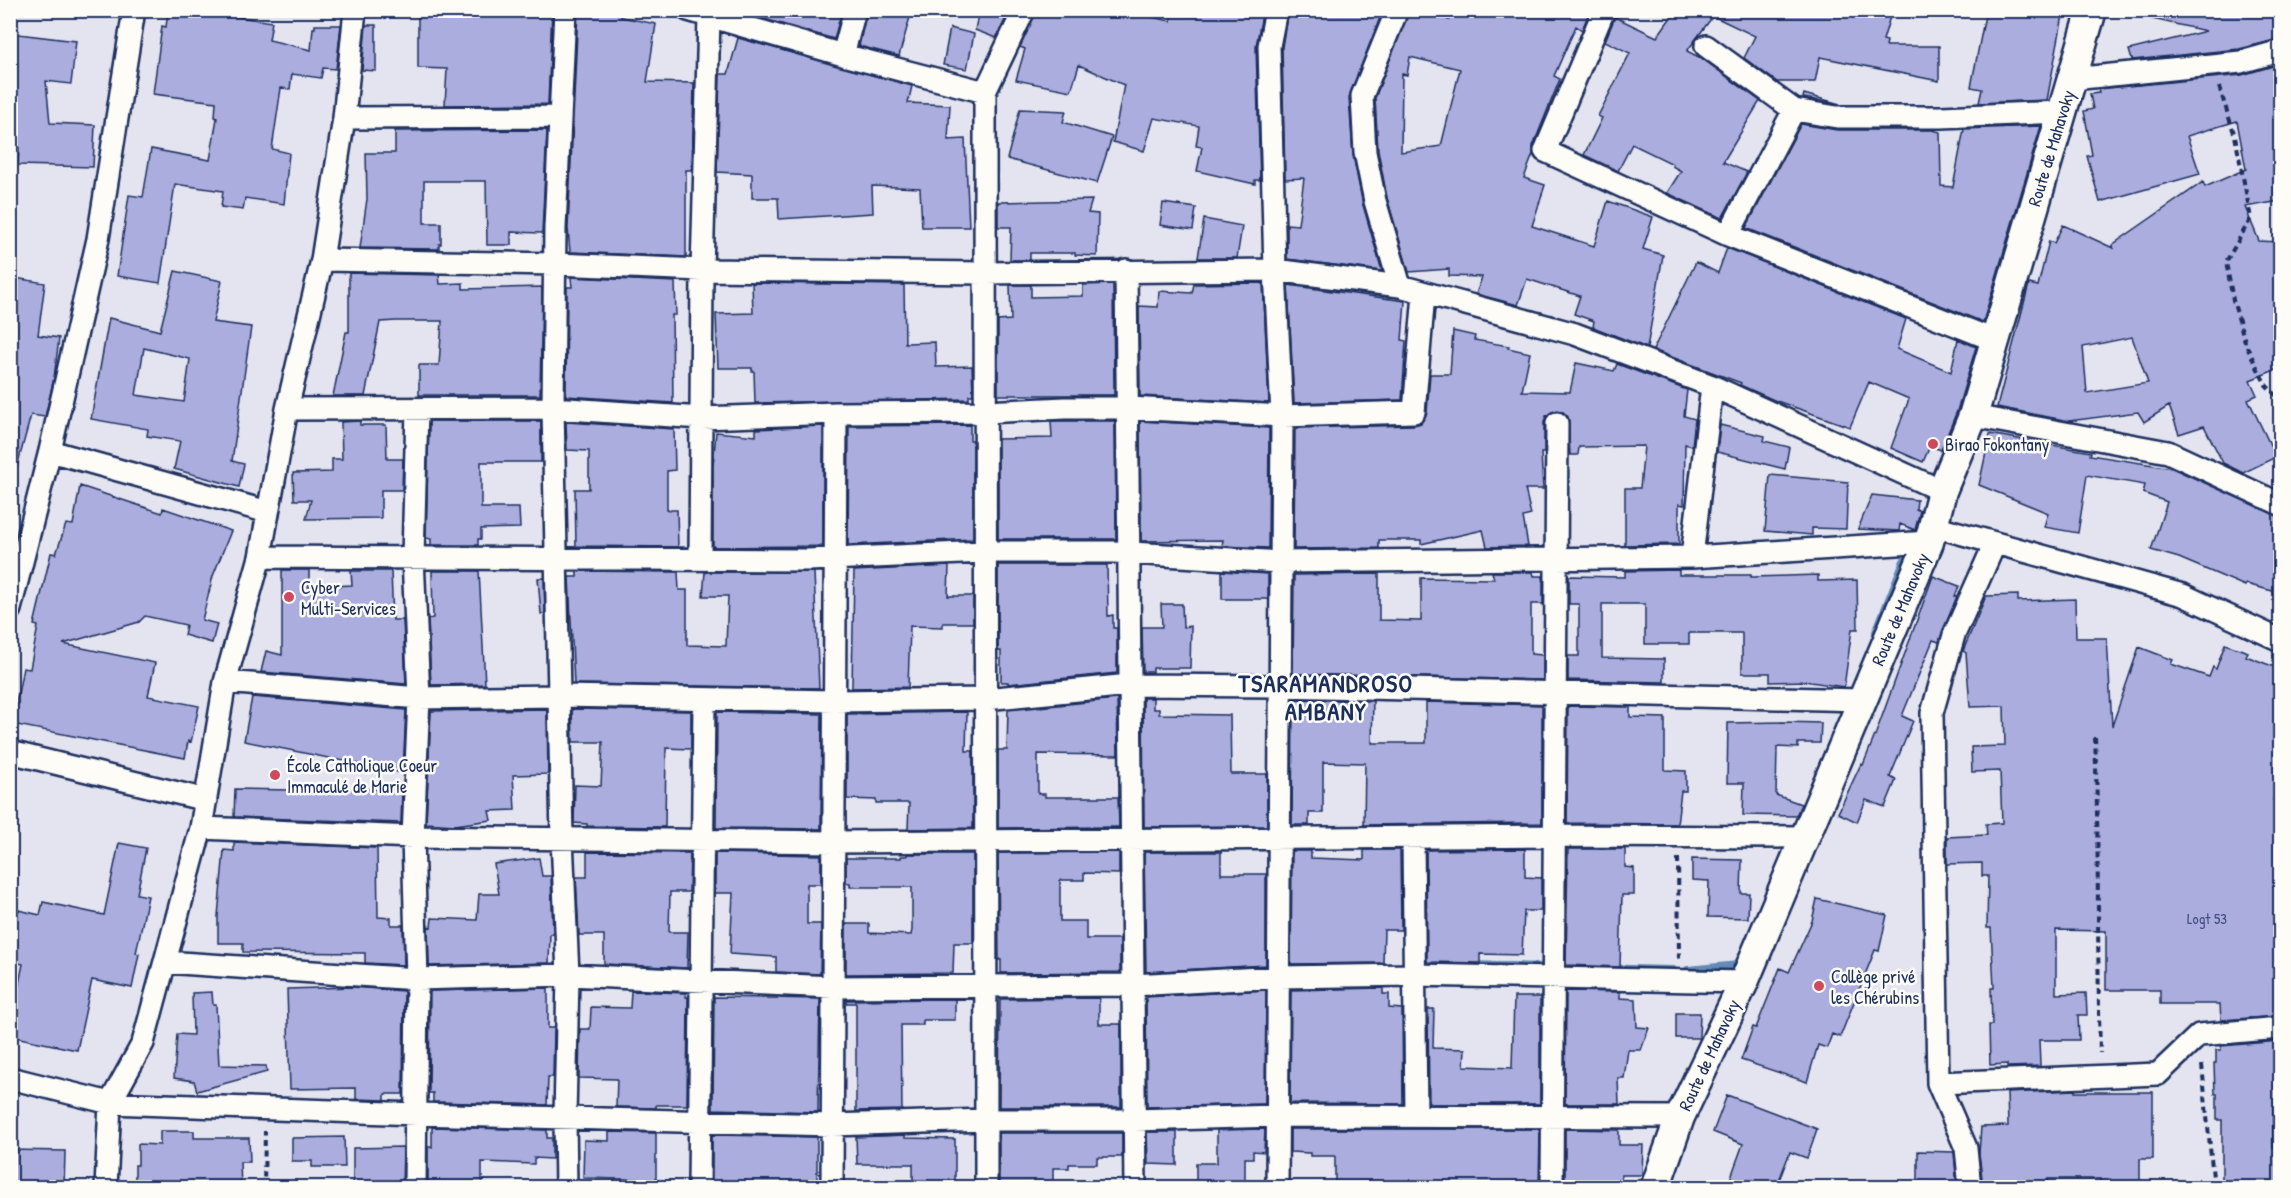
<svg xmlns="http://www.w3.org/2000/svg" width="2291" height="1198" viewBox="0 0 2291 1198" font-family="'Patrick Hand',sans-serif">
<rect width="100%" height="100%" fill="#e4e4f0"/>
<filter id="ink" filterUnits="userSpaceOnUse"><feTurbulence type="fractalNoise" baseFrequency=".0167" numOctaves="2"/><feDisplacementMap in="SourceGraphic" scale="12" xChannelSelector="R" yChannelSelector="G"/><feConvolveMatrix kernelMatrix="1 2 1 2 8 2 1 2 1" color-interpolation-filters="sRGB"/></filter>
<g filter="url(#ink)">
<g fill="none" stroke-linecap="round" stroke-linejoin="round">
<!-- stream -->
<path stroke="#648bb7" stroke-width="8" d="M1876,632L1904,561
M1471,965L1673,970
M1688,970L1738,965"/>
</g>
<!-- building -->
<path fill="#abadde" stroke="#1b2f5e" stroke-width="1.5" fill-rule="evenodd" d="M168,10H226V15L272,22L269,40L311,50L313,28H315V25H341L336,69L323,68L321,78L292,74L290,89L281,88L272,149L289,153L284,204L245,198L243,210L221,207L223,191L175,184L160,283L117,276L129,195L143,197L151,149L210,160L217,118L215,117L216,102L153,94L162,26L166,27Z
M465,10H552L548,104L445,105L447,69L418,68V16L453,15V13H464Z
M578,10H623L621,17L656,24L647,82L694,83L692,170H686V257L570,252L568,228Z
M745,10H842L834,39L744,13Z
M867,10H912L899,56L859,46Z
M979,10H1010L996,38L975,30Z
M1037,10H1118L1171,21L1172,10H1263L1256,46L1260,180H1255V184L1197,171L1202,147L1196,146L1199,126L1154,118L1144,151L1113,142L1124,85L1079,65L1071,91L1016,80L1025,49L1020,47Z
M1288,10H1383L1349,97L1353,155L1363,205L1382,271L1287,259V224L1298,225L1304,178L1285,179L1282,47Z
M1409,10H1422L1449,20L1453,10H1590L1582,30L1576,26L1554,76L1560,79L1533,146V154L1524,178L1545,185L1532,226L1594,246L1608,201L1653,217L1643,249L1663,255L1647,348L1593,327L1594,321L1574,314L1580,296L1527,279L1518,305L1476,294L1482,277L1449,276V269L1409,272L1387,198L1378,150L1375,98ZM1410,57L1460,69L1441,146L1401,152L1402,74L1407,75Z
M1676,10H1892L1883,40L1887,41L1886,46H1939V81L1820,57L1815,82H1777L1744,58L1755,36L1713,16L1687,51L1704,60L1760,101L1723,162L1747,172L1722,218L1667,193L1681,171L1672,166L1673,164L1632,144L1618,171L1584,155L1602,118L1598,116L1630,53L1605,41L1615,17L1657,37Z
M1986,10H2064L2047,100L1979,103L1982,89L1971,87Z
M2153,10H2280V39L2239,49L2132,60L2129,50L2206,31L2152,19Z
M366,25H376V71L362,70Z
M950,28L974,34L967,69L943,65Z
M10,33L76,41L71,84L46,81L50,123L95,125L93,167L18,165L19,148L10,147Z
M738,38L912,86L908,103L950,105L948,140L965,139L969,227H922L920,188L872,186L873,213L779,219L778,198H752V174L717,172L720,74H728Z
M2280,64V201L2245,207L2259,241L2280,242V368L2250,380L2257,395L2248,399L2276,457L2243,473L2223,463L2204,426L2179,434L2169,406L2144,422L2138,412L2069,421L1997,407L2029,284L2038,286L2049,241L2054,243L2063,225L2113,248L2112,245L2203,182L2205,187L2246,169L2237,121L2187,136L2200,174L2100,202L2087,156L2092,155L2084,111L2093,109L2090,94L2099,93L2098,89L2242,75ZM2132,337L2148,383L2087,393L2083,347Z
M1804,94L1840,104L1803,98Z
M1020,109L1066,111L1063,122L1112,137L1097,183L1007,159Z
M1801,124L1837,130H1932L1940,132L1941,186L1953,187L1964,129L2041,126L1983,322L1746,228Z
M547,130L542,233L511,232V245H487L486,181H424V223H441V244H439V249L360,248L367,199L366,153H395V131Z
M1092,200L1088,213L1098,214L1097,256L1075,255V253H1030V260H1010L1011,227H998V202Z
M1163,203L1196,208L1193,230L1160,225Z
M1204,219L1242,226L1237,258H1198Z
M1727,248L1906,319L1897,349L1951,372L1958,339L1976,347L1957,411L1941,450L1930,446L1923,462L1891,448L1909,399L1869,382L1850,427L1774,400L1740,385L1741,383L1653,350L1696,262L1718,273Z
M175,271L222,281L213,322L251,327L232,461L244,464L239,487L174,469L180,441L147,436L148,429L91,419L109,318L160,331ZM144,348L190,359L184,402L136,395Z
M349,273L439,275L440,284L463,283V289L542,287L540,395H419V365H439L442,321H396L380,322L365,396H333L346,332H349Z
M571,277L675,282L676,315H672L673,403L566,396L567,287H572Z
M15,278L45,283L38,335L59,338L54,378L45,417L31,415L17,467L10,466V308Z
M752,283L904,285L905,343L935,342L936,367L972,366L973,395H969V399L755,403L754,371H752V368H718L716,314L753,313Z
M1263,283L1269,403L1140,396L1139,306L1158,307L1159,291L1192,293L1194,284Z
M1113,284L1114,395H998V321L1011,320L1010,285H1031V297L1083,296V285Z
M1288,285L1405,301L1402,340L1406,341L1402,400L1294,403Z
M1453,331L1475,336L1474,340L1509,346L1508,348L1530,353L1522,391L1570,392L1576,363L1614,371L1617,364L1687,390L1684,416L1695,419L1692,446L1685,444L1684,505L1679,504V544L1625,545V488H1640L1644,446L1579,447L1578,455H1570L1568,417L1563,412L1557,410L1546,416L1544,422V453H1541L1543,489H1525L1531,515L1523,517L1528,546L1487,547L1483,530L1421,544V540H1379V548L1294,549L1295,428L1414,425L1421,423L1427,413L1430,374H1450Z
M360,421V425H386L387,459H403L402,490H381V518L306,519L311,500H294L293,473L332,472V459H342L341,422Z
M429,421H541V462H481V508H519L520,528L481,529V539H478V545H431V539L426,538Z
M1051,421H1115L1116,539H998V439L1052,438Z
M1140,421L1269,428L1268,548L1222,546L1223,540L1141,541Z
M566,422L674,429L675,470L667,471V510H677L678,547L576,546L575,489H589V451L567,450Z
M970,425V440H973V539L848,545L849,426Z
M1720,425L1765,436L1764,441L1789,447L1785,469L1717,452Z
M823,426V546L713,547V466L716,432L756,436V429Z
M1990,434L2091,452L2090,455L2172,468L2280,517V593L2246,584L2245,586L2179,558L2151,550L2167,502L2143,493L2145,485L2087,475L2078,533L2044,527L2048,513L1979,485Z
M1770,475L1848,482L1846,529L1812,528V535L1765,531Z
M80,486L162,513L163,508L231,531L213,576L202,620L217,624L212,643L184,635L186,625L145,616L139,622L63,644L155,663L148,696L199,706L191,742L188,741L185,758L12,724L23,668L30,669L38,626L34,625L51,553L56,554L66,524L73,525Z
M1872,495L1917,500L1916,509L1920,511L1915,530L1900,524L1899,531L1858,529Z
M998,565H1107L1108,616L1113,615V628H1117V673L1008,684V682H1001V651H998Z
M949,566L948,596H973V623H943V627L910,626L908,687L852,688L854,571Z
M282,570H309V587L352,585L351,571H391L393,620H403L406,684L261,672L266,651L282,655Z
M1679,570V575H1751V577L1818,575V581L1857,580L1858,629H1852L1844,687L1804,681L1770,682V673H1742V633H1689V644H1645V604H1602V658L1664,659V682L1568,680V656H1579V604H1569V576L1625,577V571Z
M432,571H479L485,684L431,685L428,619L433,618Z
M577,571L678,572L679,590H687V645L726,646L728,596H703L705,572H814L819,688L574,684L569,577H577Z
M1222,571L1268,574V599H1222Z
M1492,572H1533L1534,576H1543V604H1531V654L1543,655V680L1293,674L1294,575L1379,574V620L1421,621V578L1494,579Z
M1933,576L1959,586L1955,596H1957L1939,642L1933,640L1902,716L1913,721L1890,777L1896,780L1885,807L1866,800L1857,822L1838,813L1861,764L1863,765L1876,733Z
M538,578H544L545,614H541Z
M2018,595V601L2075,599L2076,638H2107L2112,726L2139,647L2173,660L2171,664L2209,677L2213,667L2216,669L2225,644L2248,652L2246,656L2280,669V779L2273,800L2280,801V1016L2221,1020L2220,1004H2160V990H2106V931L2056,930V994L2086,993L2087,1015H2078L2079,1040H2039L2040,1066L2007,1067V1064L1990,1065L1989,1025H1992L1991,988H1994L1991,928H1987L1988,876H1982V863L1947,864V837L1987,835L1986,824L2002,823L2000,771L1972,772L1971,747L2005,746L2004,706L1970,707L1966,653L1963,651L1986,596Z
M1161,604H1182L1183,627L1191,626L1190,668H1153V672H1143L1142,627H1162Z
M252,697L406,710L403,773L244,741Z
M1143,698H1153V709H1159V714L1230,715L1231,774H1267V826L1144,827Z
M1117,699L1118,755L1038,754V794H1045V797H1118L1119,827L998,828V750H1007L1008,710Z
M1293,699L1373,701L1372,743H1426V702L1542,705V823L1364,825L1365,763L1323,762V813H1309V825H1292Z
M1568,706L1630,707V717L1665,718V770L1686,771V791H1681L1677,824L1567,823Z
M547,709L548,774L513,775L515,810L489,811L491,820L455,825L426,823L431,711Z
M572,709L691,711V749L666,748L665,827L587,826V824L574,823L575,785L601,786L603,742H573Z
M717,712L822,714L821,829L716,828Z
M967,712L966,751H973V828L908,829L909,803H876V800L847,799V714Z
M1783,722L1821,723L1820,743H1798V748L1777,747L1776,795L1801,804L1796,816L1743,815L1744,783H1727L1728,723Z
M291,787L402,790L401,823L234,817L235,789L291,790Z
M234,842L377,848L378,917L391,918V925H403L404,965L365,963V953L243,952V943H218V916L224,850L234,851Z
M119,843L146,848L137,894L148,896L136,953L139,954L132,988L92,980L77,1050L10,1036V1027L23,964L10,961V908L40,915L43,902L104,915Z
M1525,849V877L1541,878V911H1524L1522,955L1480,954V963L1427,962L1426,850Z
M1568,849H1625V867L1634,868V895H1622L1620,967L1566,965Z
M1364,850H1400L1401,930H1384L1383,963L1291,964L1292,851H1311V858L1364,860Z
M587,852L690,853L689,892H670L669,932H688L687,968L604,964V935H579L576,877H587Z
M1119,852V874L1084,873V880H1060V921H1086V939H1120V972L1001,973V960H999L998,853Z
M1144,852H1221V874H1266V965L1146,972Z
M715,853L821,855V884H807V924H821L820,974L776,972V957L730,954L733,893H715Z
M907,854H973V943H954L953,973L846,974V924H869V933L911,935L912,930V887H850V883H846V858H901V856H907Z
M539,858L542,876H551L553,934H550L549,963L429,966L428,926L431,927L432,918L477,920L479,894H499L494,864Z
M1692,859L1742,860L1741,893H1749L1748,918L1708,917L1709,881L1692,880Z
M1817,899L1887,915L1879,951L1875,950L1840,1037L1832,1034L1827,1048L1818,1045L1807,1082L1741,1060L1753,1027L1756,1028L1780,968L1789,972L1812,921Z
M352,987L404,991L403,1094H385V1100L356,1099V1088L290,1089L287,989Z
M548,988V1028H554L553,1077H548L547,1105L433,1102V1093H429L430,991Z
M1383,988V994H1389V1008L1402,1009L1403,1104L1290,1103L1291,990Z
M1266,990L1265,1104L1147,1107L1146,997Z
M631,991L686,993V997H688L687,1105H656V1108L616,1107L617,1079L579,1078L580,1029H590L591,1007L630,1008Z
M1566,991L1620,992V998L1636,999L1637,1027L1649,1028L1641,1050H1628L1624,1078H1618L1619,1104H1565Z
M212,992L213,1005H216L219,1065L266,1066L267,1072L197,1091L194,1081L174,1078L177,1034L193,1035L192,993Z
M714,997L820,999L818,1112L713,1109Z
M1514,997H1540V1104H1429L1428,1009H1434L1433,1048L1465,1049L1464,1066L1512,1068Z
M1099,998V1024H1121V1107H999L1000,999Z
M955,999V1020H923V1025H901L902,1110L856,1111V1003H846V1000Z
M1676,1013H1700L1699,1038H1676Z
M2280,1041V1107H2273V1147H2280V1186H2222V1120H2217V1094H2215L2214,1063H2216V1050H2221V1046Z
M2075,1090V1092H2153V1159H2140V1188H2100V1179H2048L2049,1188L1983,1187L1979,1153L1981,1127L2008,1126L2007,1093Z
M1727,1095L1817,1129L1807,1158L1790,1152L1776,1188H1727L1743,1144L1713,1132Z
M432,1127L547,1130V1138H552V1159L534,1158V1164L482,1162V1187L428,1188V1147H432Z
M1265,1129L1264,1152L1253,1151V1158H1245V1187L1196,1186V1163H1217V1130Z
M1290,1129H1540L1539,1188L1335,1187V1156H1310V1153L1290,1152Z
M1565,1129L1619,1130V1145H1643L1642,1175H1621L1620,1188H1565Z
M160,1131H194V1138H249L250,1162H240L241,1188H135V1165H138V1144L160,1145Z
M609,1132L656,1133V1180L583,1178L584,1140L609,1141Z
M1147,1132H1177V1165L1148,1164Z
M999,1133H1122V1157H1097V1164H1069V1168H1053V1187L999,1188Z
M712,1135L817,1137V1188L770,1187V1184L712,1183Z
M905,1135V1138L955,1139V1188H913V1164H857L856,1137Z
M344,1137L345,1167H312V1161H292V1138Z
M403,1147L402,1188H353V1148Z
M10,1150L65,1151L64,1188H10Z
M1918,1151L1954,1152L1957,1187L1936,1186V1183L1918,1182Z"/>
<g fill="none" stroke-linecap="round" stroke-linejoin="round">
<defs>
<path id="street" d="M565,10L555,228L553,408L562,838L568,975L565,1118L566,1188
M688,10L843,55L985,92
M1276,10L1269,46L1275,270L1282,416L1277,1188
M1397,10L1362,96L1365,152L1375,201L1400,286
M1604,10L1545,151L1728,235L1994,340
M1706,46L1794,110L1837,117H1941L2062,112
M843,55L855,10
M2072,79L2241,62L2280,51
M344,118L559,117
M1728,235L1794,110
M322,260L556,264L702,270L985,273L1275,270L1400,286L1575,334L1712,386L1942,491
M1126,270L1135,1188
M287,409L553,408L702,418L836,413L985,412L1065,408H1128L1282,416L1414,412L1424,294
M1973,416L2168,452L2280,504
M50,451L268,512
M1934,526L2183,595L2280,640
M260,557L808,560L985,552H1114L1281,562L1692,557L1929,542
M1692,557L1712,386
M700,559L702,270L709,18
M10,609L50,451L98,239L134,10
M225,682L419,698L560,696L834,701L985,699L1130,685L1280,686L1861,700
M10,752L206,800
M201,828L413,837L834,842L1554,836L1804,837
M1413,838L1416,1116
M165,962L417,979L568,975L833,987L1133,985L1278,977L1415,975L1744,982
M10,1078L110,1103L417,1114L832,1125L986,1120H1134L1277,1116L1680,1117
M1938,1083L2158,1074L2199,1035L2280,1028
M106,1188L110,1103L143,1043L201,828L225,682L260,557L287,409L322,260L344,118L355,10
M415,1188L417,979L413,837L419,698L413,557L417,410
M699,1188L704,700
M832,1188L836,413
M986,1188L985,92L1024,10
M1552,1188L1557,423
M1970,1188L1966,1148L1938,1083L1932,713L1954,635L1995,543"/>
<path id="secondary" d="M1655,1188L1680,1117L1744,982L1929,542L1942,491L1973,416L2092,10"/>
</defs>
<!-- street casing -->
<use href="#street" stroke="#1b2f5e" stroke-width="26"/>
<!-- secondary casing -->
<use href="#secondary" stroke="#1b2f5e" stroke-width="33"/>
<!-- path -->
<path stroke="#1b2f5e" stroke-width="4" stroke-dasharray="6 4.5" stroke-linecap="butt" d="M2219,87L2235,136L2251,218L2226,262L2233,300L2246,345L2266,385L2280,399
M2095,737C2099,842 2097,947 2100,1053
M1678,858L1679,959
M2202,1065L2214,1188
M264,1188L265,1131"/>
<!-- street -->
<use href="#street" stroke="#fdfcf7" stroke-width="21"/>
<!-- secondary -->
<use href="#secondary" stroke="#fdfcf7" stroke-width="28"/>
</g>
</g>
<!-- markers -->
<g fill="#d1495b" stroke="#fdfcf7" stroke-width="2">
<circle cx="1933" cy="444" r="6"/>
<circle cx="289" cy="597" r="6"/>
<circle cx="275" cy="775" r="6"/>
<circle cx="1819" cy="986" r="6"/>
</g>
<g text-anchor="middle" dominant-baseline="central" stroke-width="5" stroke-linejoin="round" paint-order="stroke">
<!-- number labels -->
<g font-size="15" fill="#3f4e7e">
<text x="2207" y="918">Logt 53</text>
</g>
<!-- street labels -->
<g font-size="18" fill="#1b2f5e" stroke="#fdfcf7">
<text transform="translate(2051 148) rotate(-73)">Route de Mahavoky</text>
<text transform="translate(1900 609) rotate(-67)">Route de Mahavoky</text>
<text transform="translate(1709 1055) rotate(-65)">Route de Mahavoky</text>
</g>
<!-- poi labels -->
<g font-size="18" fill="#1b2f5e" stroke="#fdfcf7" text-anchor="start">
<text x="1945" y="444">Birao Fokontany</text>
<text x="301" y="587">Cyber<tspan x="301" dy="21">Multi-Services</tspan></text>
<text x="287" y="765">École Catholique Coeur<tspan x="287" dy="21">Immaculé de Marie</tspan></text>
<text x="1831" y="976">Collège privé<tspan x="1831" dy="21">les Chérubins</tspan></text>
</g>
<!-- district labels -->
<g font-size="24" font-weight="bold" letter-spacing="1.5" fill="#1b2f5e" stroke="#fdfcf7">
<text x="1326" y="683">TSARAMANDROSO<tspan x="1326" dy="28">AMBANY</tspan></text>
</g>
</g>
<!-- margin -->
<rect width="2291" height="1198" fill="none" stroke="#fdfcf7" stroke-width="36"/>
<rect x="18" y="18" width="2255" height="1162" fill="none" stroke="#1b2f5e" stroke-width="2" filter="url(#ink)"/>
</svg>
